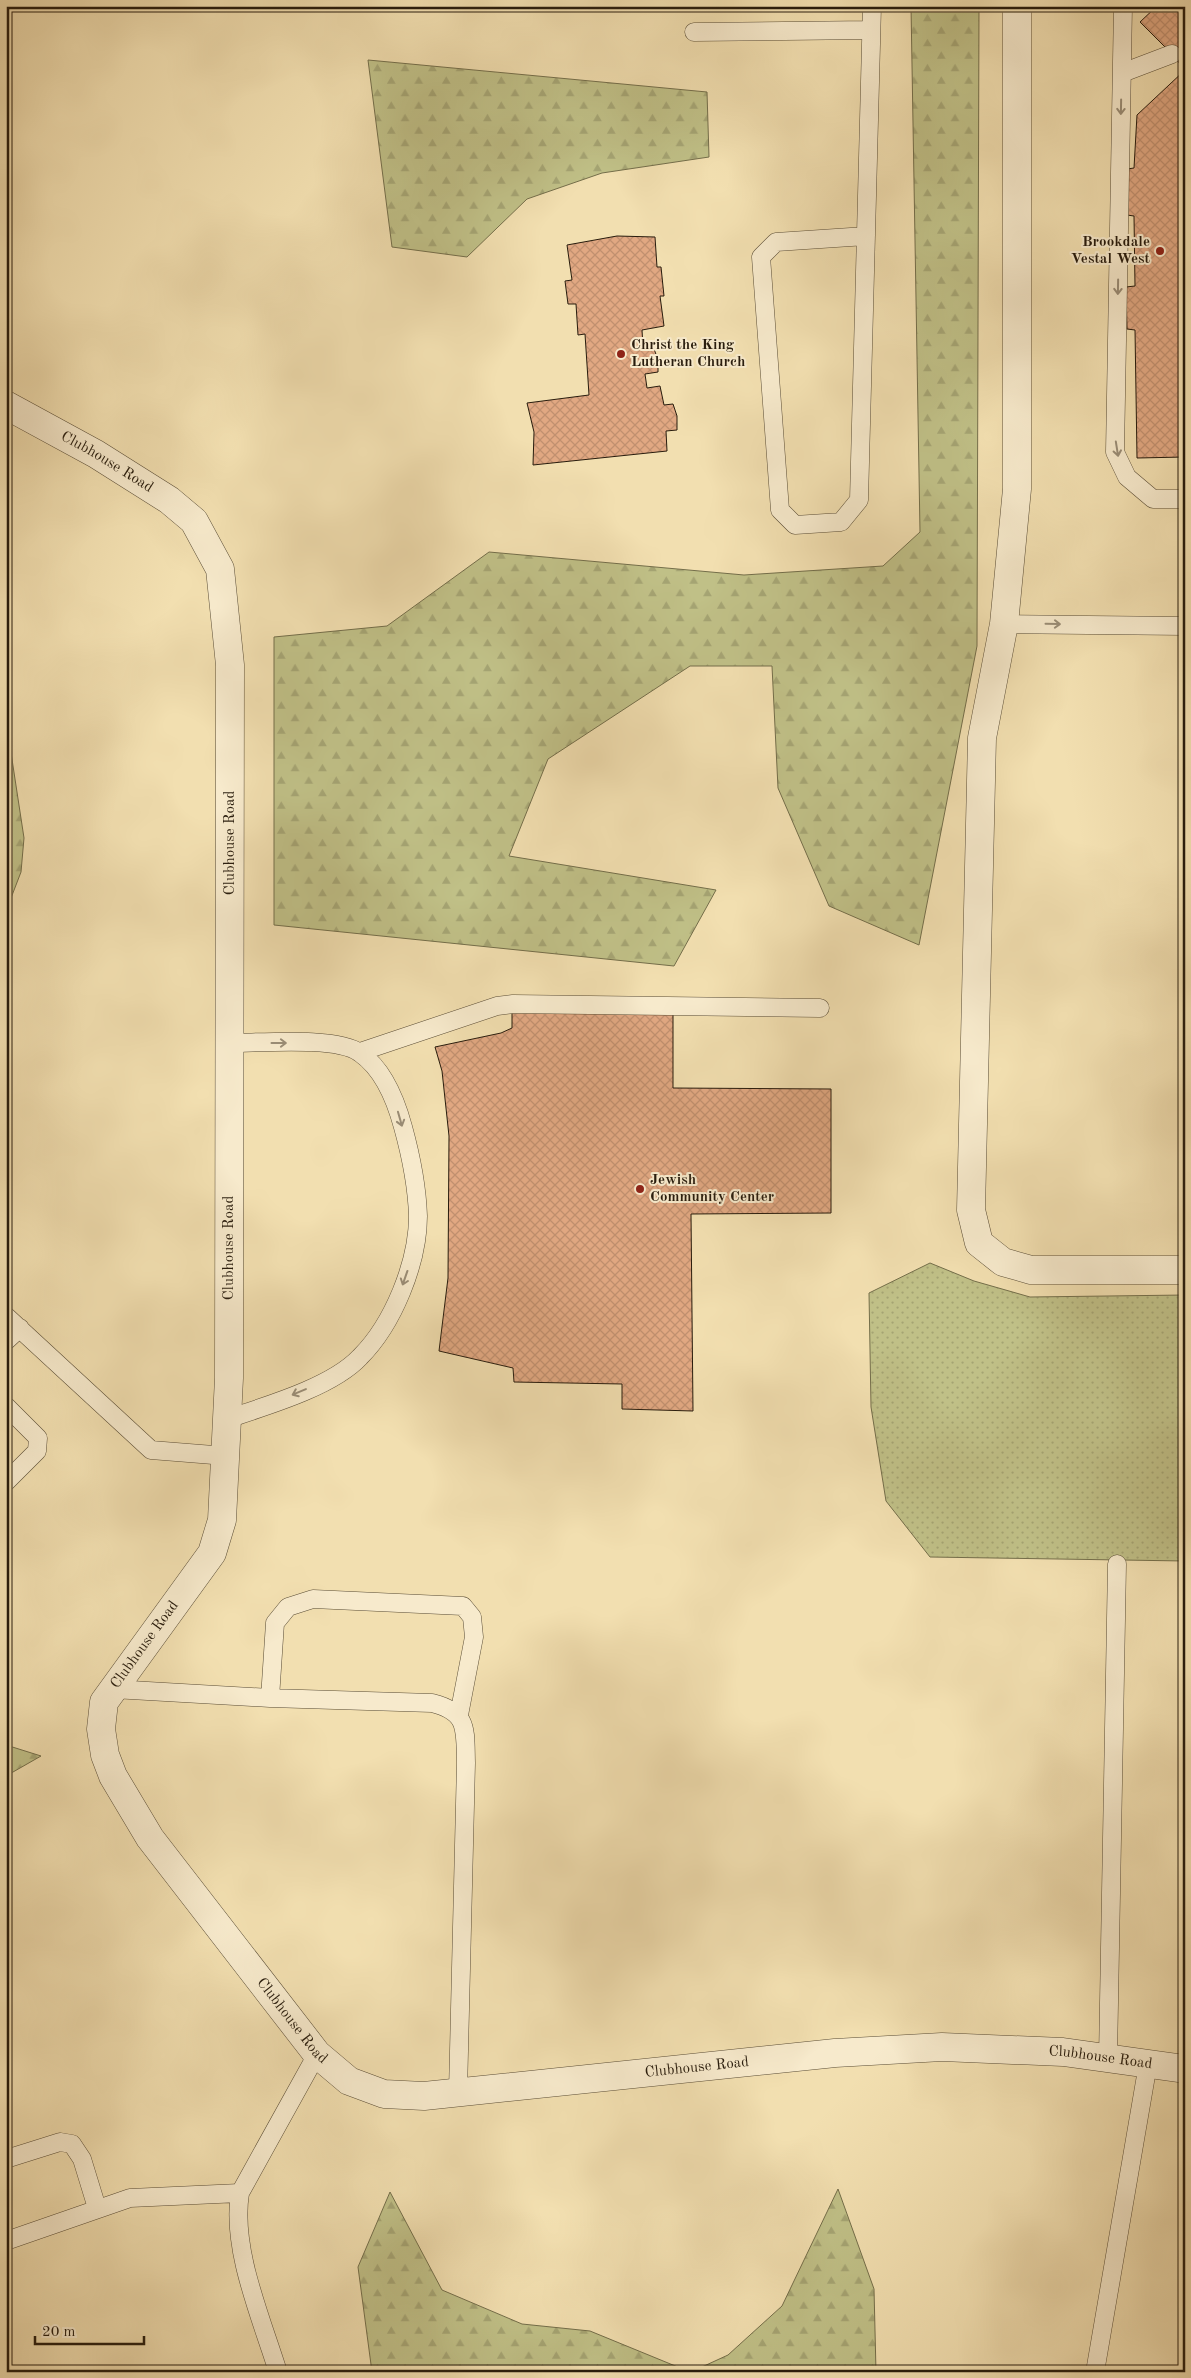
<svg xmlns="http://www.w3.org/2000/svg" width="1191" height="2378" viewBox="0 0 1191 2378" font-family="'Old Standard TT',serif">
<defs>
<pattern id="grass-dots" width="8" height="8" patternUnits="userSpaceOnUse" patternTransform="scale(1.25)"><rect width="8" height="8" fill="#c0c087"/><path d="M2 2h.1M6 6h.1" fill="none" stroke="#a5a473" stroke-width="1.8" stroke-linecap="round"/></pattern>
<pattern id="forest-firs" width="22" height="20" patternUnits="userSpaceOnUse" patternTransform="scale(1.25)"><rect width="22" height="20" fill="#c0c087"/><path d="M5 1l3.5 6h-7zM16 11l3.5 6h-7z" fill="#a5a473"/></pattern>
<pattern id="building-cross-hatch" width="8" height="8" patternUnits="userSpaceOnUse" patternTransform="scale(1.25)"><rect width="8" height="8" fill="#e1a882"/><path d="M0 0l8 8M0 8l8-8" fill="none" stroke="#c1906f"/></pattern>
</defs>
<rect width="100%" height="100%" fill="#f2dfb0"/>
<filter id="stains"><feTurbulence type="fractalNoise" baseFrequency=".004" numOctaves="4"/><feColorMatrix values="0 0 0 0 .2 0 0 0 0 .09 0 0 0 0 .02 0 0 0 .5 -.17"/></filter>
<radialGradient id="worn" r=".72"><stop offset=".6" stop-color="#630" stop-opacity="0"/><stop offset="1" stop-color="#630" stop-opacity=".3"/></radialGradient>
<!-- grass -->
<path fill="url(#grass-dots)" stroke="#746e4a" d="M930,1263L974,1281L1030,1297L1185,1295V1561L930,1557L886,1501L871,1407L869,1293Z"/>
<!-- forest -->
<path fill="url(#forest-firs)" stroke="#746e4a" d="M911,6H979L977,646L919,945L829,906L778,788L772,666H690L548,759L509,856L716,890L674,966L274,925V637L387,626L489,552L744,575L883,566L920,532Z
M368,60L707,92L709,157L602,173L527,199L467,257L392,247Z
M6,720L24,838L21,872L6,911Z
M6,1745L41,1756L6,1776Z
M838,2189L874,2289L876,2372H691L728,2355L782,2306Z
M390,2192L442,2290L522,2324L590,2331L690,2372H372L358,2267Z"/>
<!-- building -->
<path fill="url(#building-cross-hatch)" stroke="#281c0d" d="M1157,6H1185V70L1172,54L1140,22Z
M1185,70V457L1137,458L1135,330L1127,329L1126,287L1135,286L1134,216L1127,215V169L1134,168L1137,115Z
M617,236L655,237L657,267H661L664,296H660L664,326L642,330L643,347L653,346L658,360V372L645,374L647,388L660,386L664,405L673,404L677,416V430L666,431L667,451L533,465L534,432L527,403L589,395L585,334L578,335L576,304H568L565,281L572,280L567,245Z
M512,1011H673V1088L831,1089V1213L691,1214L693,1411L622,1409V1384L514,1382L513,1368L439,1351L448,1278L449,1136L442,1071L435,1047L501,1033L512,1028Z"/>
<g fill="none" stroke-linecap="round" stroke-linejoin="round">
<defs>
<path id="service" d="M1123,6L1115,452L1127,477L1153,499H1185
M694,32L871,30
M1122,73L1172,54
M866,236L776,242L761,257L780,510L795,525L841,522L859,500L872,6
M1004,624L1185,626
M360,1052L497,1006L513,1004L820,1008
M6,1316L151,1450L226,1456
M6,1341L20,1328
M6,1406L38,1438L37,1451L6,1482
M227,1419C266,1406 332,1387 360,1357C393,1324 418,1263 418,1216C417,1186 411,1156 403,1127C396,1101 383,1069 360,1053C337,1036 260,1043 230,1043
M113,1689L270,1698L432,1703C469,1712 465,1730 466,1763L458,2092
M270,1698L275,1623L288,1607L313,1599L463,1606L472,1617L474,1637L459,1715
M1108,2058L1117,1564
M6,2159L60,2142L72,2144L82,2159L97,2208
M6,2241L130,2198L240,2193
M278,2372C261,2317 231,2249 240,2193L317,2054
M1095,2372L1148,2064"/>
<g id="minor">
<path d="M1017,6V489L1004,624L982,738L971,1210L979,1243L1003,1262L1031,1270H1185"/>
<path id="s1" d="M6,405L96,454L169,500L194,521L220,569L230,665L229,1378L222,1520L212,1553L104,1702L101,1729L105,1755L113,1776L150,1838L317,2054L349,2081L384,2094L424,2096L835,2053L942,2047L1063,2052L1185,2069"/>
</g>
</defs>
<!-- service casing -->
<use href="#service" stroke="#5a4d36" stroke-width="19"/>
<!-- minor casing -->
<use href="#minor" stroke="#5a4d36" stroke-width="29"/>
<!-- service -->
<use href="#service" stroke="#f7eacc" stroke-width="18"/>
<!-- minor -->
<use href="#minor" stroke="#f7eacc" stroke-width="28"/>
</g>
<!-- one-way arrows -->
<defs><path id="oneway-shaft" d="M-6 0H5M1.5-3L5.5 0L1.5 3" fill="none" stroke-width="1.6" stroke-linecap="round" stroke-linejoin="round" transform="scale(1.25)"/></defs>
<g stroke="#9a8d76">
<use href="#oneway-shaft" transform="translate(1121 107) rotate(91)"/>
<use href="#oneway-shaft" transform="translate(1118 287) rotate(91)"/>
<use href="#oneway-shaft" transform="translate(1117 449) rotate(81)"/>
<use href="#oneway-shaft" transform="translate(1053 624) rotate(1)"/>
<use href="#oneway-shaft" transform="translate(279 1043)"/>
<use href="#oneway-shaft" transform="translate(400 1119) rotate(74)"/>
<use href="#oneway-shaft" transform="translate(405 1278) rotate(109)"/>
<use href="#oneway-shaft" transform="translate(299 1392) rotate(157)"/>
</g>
<!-- markers -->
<g fill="#8f2418" stroke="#f7eacc" stroke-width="2">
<circle cx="1160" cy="251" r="5"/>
<circle cx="621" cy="354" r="5"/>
<circle cx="640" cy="1189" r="5"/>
</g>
<g text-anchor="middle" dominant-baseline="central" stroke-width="4" stroke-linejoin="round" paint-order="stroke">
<!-- poi labels -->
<g font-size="15" font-weight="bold" fill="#281c0d" stroke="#f7eacc" text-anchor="start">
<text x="1150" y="242" text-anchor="end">Brookdale<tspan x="1150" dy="17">Vestal West</tspan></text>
<text x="631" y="345">Christ the King<tspan x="631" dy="17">Lutheran Church</tspan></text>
<text x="650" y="1180">Jewish<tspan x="650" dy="17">Community Center</tspan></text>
</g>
<!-- street labels -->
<g font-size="15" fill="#281c0d" stroke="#f7eacc">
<text stroke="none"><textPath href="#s1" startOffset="116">Clubhouse Road</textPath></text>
<text transform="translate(230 843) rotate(-90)">Clubhouse Road</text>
<text transform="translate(229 1248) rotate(-90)">Clubhouse Road</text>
<text transform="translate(145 1645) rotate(-54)">Clubhouse Road</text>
<text stroke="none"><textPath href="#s1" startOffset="1826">Clubhouse Road</textPath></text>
<text stroke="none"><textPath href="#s1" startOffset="2666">Clubhouse Road</textPath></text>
<text stroke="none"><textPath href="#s1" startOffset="2261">Clubhouse Road</textPath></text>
</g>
</g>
<!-- margin -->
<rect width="1191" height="2378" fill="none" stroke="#f2dfb0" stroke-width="25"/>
<rect x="8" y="8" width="1176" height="2363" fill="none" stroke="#281c0d" stroke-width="2.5"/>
<rect x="12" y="12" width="1166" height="2353" fill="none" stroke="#281c0d"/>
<!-- scale -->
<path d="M35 2336v8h109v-8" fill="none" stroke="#281c0d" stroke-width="2.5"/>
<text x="42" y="2336" font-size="15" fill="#281c0d" stroke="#f7eacc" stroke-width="4" paint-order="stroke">20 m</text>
<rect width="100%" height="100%" filter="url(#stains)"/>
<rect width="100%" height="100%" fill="url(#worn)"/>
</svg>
